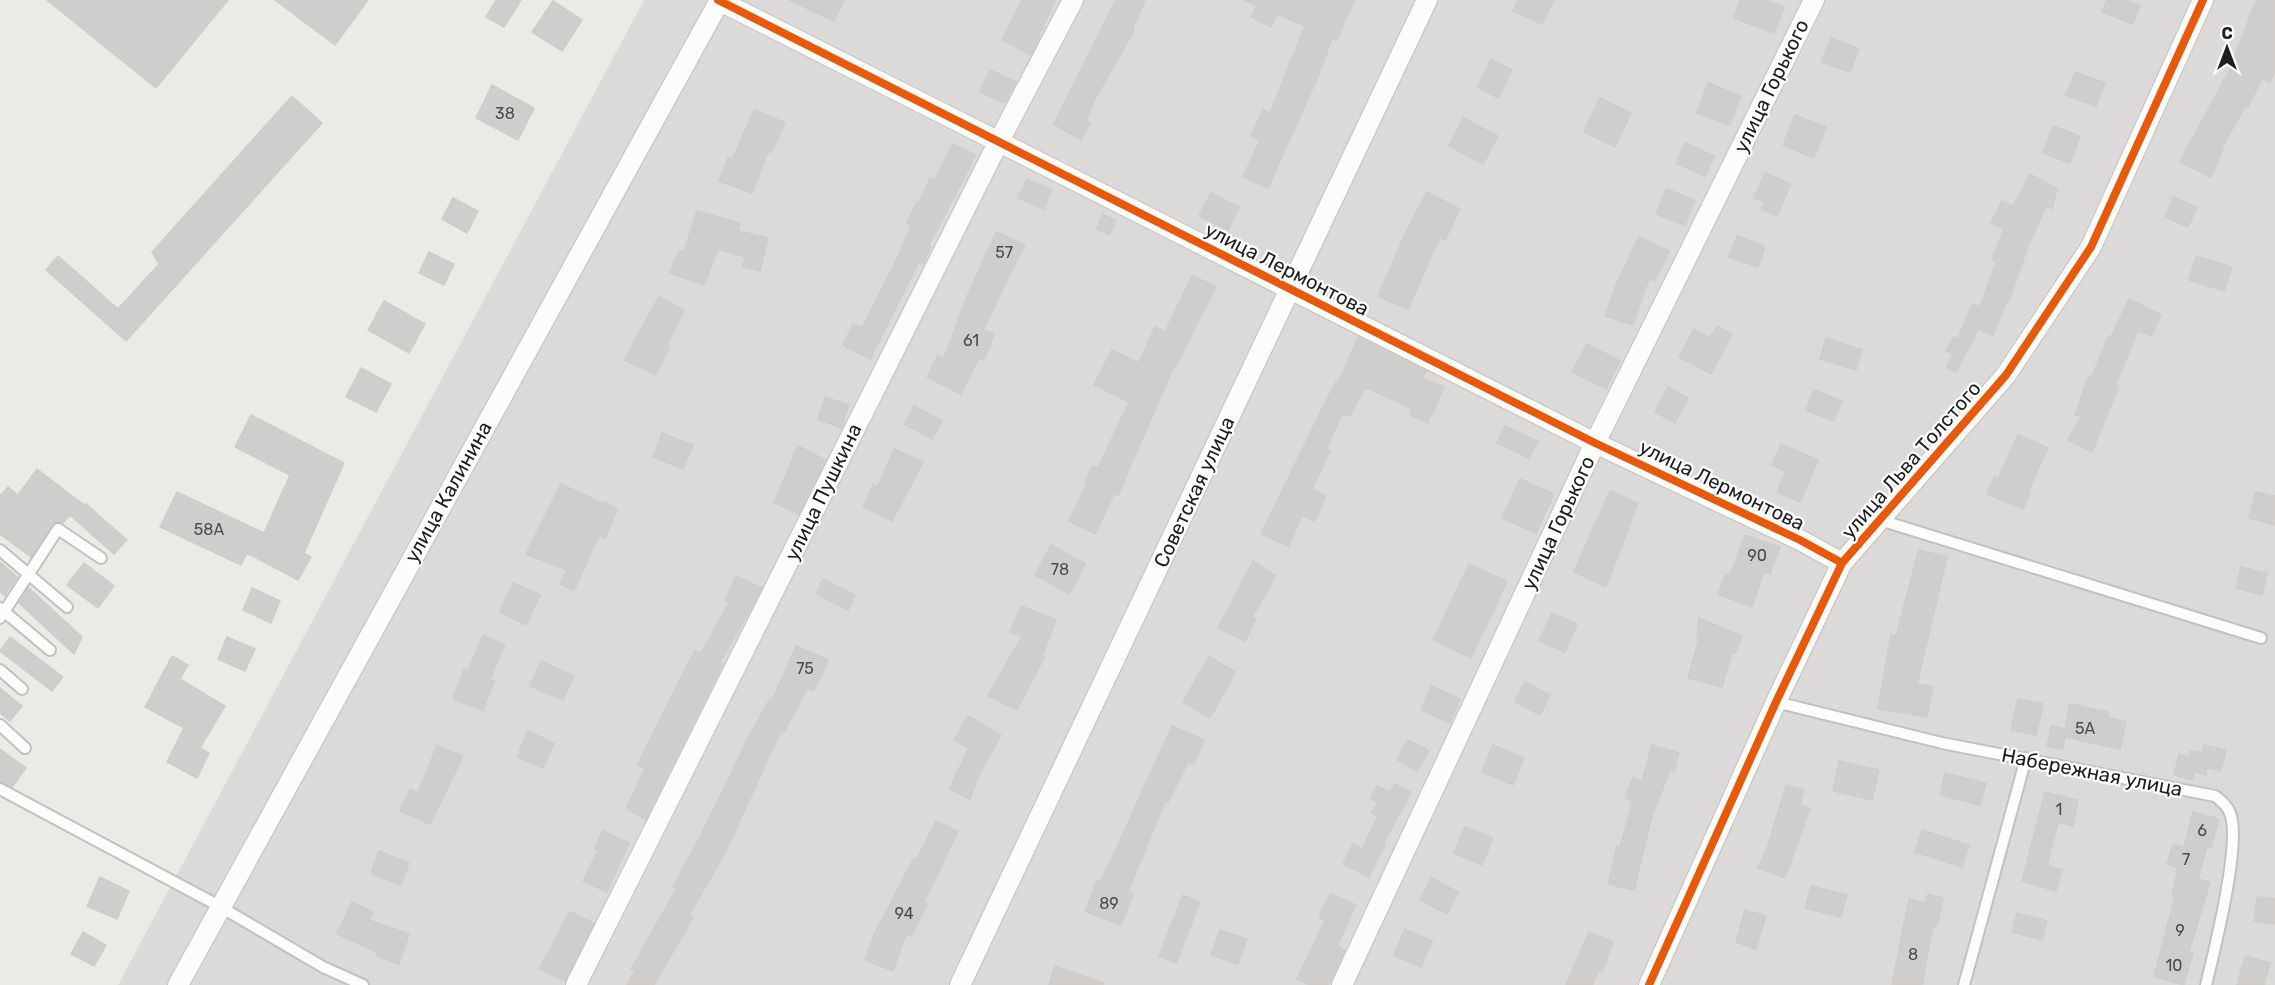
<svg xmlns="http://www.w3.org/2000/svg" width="2275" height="985" viewBox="0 0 2275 985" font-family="Rubik,sans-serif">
<rect width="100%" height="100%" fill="#eceae7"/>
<!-- residential -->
<path fill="#dbdad8" d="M644,0H2275V985H118Z"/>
<!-- building -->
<path fill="#d0cecc" stroke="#cfccc9" stroke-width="1.5" d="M47,0H228L156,88Z
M275,0H368L335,45Z
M496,0H521L504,27L486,17Z
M789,0H844L834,21Z
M1022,0H1055L1031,55L1002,40Z
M1116,0H1145L1132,30L1134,31L1096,97L1086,121L1090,123L1081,140L1054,124Z
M1244,0H1354L1337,40L1332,38L1320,72L1268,188L1243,177L1260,140L1251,136L1263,110L1270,113L1305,26L1277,14L1271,27L1251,17L1257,6Z
M1518,0H1554L1542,24L1513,11Z
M1740,0H1764L1784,7L1774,33L1734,18Z
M2107,0H2125L2140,6L2133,24L2102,12Z
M2256,0H2275V70L2270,82L2262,78L2248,107L2245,106L2222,148L2223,149L2211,177L2180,162L2231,67Z
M553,1L582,20L562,51L532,32Z
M1831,38L1859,49L1850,72L1821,62Z
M1491,59L1512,70L1498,98L1477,87Z
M990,70L1016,82L1005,103L980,92Z
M2075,72L2105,83L2096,106L2066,95Z
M1708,83L1741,96L1730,125L1697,113Z
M492,85L534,108L518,140L476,118Z
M292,96L322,123L126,341L46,270L58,256L118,309L159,264L152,252Z
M1600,98L1631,113L1615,147L1584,132Z
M754,110L785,123L771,153L768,151L752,193L719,181L728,158L732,160Z
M1795,115L1826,127L1814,158L1783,145Z
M1463,118L1498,136L1483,164L1449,146Z
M2053,126L2080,136L2070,163L2043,153Z
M1685,143L1714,156L1705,176L1676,163Z
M953,144L976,155L929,245L931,246L923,264L919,262L870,359L843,345L853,324L862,328L900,253L911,225L907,223L917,202L919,203L930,178L935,180Z
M1765,173L1791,184L1777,216L1762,209L1764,202L1754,198Z
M2030,174L2057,189L2052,209L2046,206L2027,249L2009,301L2007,300L1993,335L1978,329L1956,372L1947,368L1952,354L1946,351L1954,337L1958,339L1972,304L1980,307L1996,262L1992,260L2004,229L1991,223L2002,201L2013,206Z
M1027,179L1052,190L1044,209L1018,198Z
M1666,189L1695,200L1685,225L1656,214Z
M1427,192L1460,209L1445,240L1440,237L1408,309L1378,296L1406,232Z
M1211,193L1239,207L1228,230L1199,216Z
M2173,197L2197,207L2188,227L2165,217Z
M453,198L478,211L467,233L442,219Z
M697,211L740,223L738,231L768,238L760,271L743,267L745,257L718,249L704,285L670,273L679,250L684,252Z
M1103,214L1116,221L1109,235L1096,229Z
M996,232L1025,245L983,330L994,334L984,360L979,358L961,394L927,377L938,355L944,358L965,301Z
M1737,236L1765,246L1758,267L1729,257Z
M1639,237L1669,251L1655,281L1649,278L1633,325L1605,316L1616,285Z
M429,252L454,264L444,285L419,273Z
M2196,256L2232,267L2224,291L2189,280Z
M1192,276L1216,286L1176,367L1174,366L1118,495L1114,494L1095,534L1069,521L1087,484L1085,483L1092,466L1098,468L1129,402L1094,385L1112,350L1139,363L1155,327L1165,332Z
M659,297L684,310L667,344L670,346L656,375L624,360Z
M2129,299L2161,315L2151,336L2138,330L2115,387L2118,388L2092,452L2068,440L2081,417L2075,415L2088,377L2091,378L2109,336L2111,337Z
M384,301L425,324L409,353L368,330Z
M1717,326L1732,334L1711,374L1679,357L1694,329L1710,338Z
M1358,337L1426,371L1422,378L1444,387L1428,423L1410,415L1413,409L1365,387L1350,416L1343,413L1326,449L1330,451L1312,489L1326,496L1314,521L1302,515L1289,546L1261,534L1321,411L1336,382L1338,383Z
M1826,338L1862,350L1856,370L1820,359Z
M1587,344L1620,361L1606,389L1572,372Z
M361,368L391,384L376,412L346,397Z
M1668,387L1688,398L1675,423L1655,412Z
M1814,390L1842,401L1834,421L1806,410Z
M825,397L849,405L841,428L818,419Z
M914,406L942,421L932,439L904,424Z
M251,415L344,463L304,553L311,557L298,580L247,553L241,565L160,527L177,492L264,533L290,475L235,447Z
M1505,426L1538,441L1529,458L1497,443Z
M662,433L693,445L683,469L653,457Z
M2018,434L2048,448L2028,491L2030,492L2023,509L1987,494L1994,477L1998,479Z
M1781,444L1818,460L1800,502L1777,492L1786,471L1772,465Z
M798,446L826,460L799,514L774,503Z
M894,449L923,462L892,521L863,507L873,485L878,487Z
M37,469L84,505L86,504L127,540L114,554L70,515L63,523L58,522L52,524L31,557L0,534V496L8,487L18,495Z
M1520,479L1554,494L1536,533L1502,518Z
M561,484L604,504L605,501L617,510L605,538L599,536L574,590L560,584L567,570L526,554Z
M1610,491L1638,503L1606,587L1574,572Z
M2256,492L2275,496V525L2249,518Z
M1745,535L1780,547L1770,574L1764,572L1752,607L1718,594L1726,574L1730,576Z
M1051,545L1085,564L1069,594L1035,575Z
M1919,550L1947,557L1917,684L1933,687L1927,717L1878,709L1891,635L1896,636Z
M1253,561L1276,576L1252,617L1256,619L1245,641L1218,628Z
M0,562L17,577L5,596L0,592Z
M84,563L114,586L98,608L67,585Z
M1469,564L1507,581L1471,658L1433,640Z
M2241,567L2267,573L2262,595L2236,588Z
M736,576L762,588L720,663L723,664L646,819L626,809L645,769L637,765L695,650L701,653L729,603L725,601Z
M823,579L855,595L848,610L816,594Z
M513,583L540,595L526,625L500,612Z
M29,588L82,637L74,654L19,603Z
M252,588L280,601L271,623L243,610Z
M1021,606L1056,620L1042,657L1044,658L1017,710L988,696L1022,636L1010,632Z
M1552,613L1577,624L1565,652L1539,641Z
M1699,618L1742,636L1735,653L1732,652L1722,687L1688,678L1699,638L1697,637Z
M483,635L505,645L490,679L494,681L483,710L453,699L464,669L468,671Z
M10,637L63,677L52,691L0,651Z
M227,637L255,649L245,671L218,659Z
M796,646L828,660L814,691L807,688L784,732L781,731L725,853L689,915L693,917L654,985H627L635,971L631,969L677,888L673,886L699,839L752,731L771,697L773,699Z
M172,656L188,665L180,679L225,706L200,748L209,753L197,778L167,762L184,728L145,707Z
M1209,656L1235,672L1210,718L1183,702Z
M541,661L574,676L563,700L530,686Z
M1525,682L1550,695L1540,715L1515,702Z
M1431,686L1460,699L1450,723L1421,710Z
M0,688L22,706L10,721L0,713Z
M2018,699L2043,704L2036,735L2011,730Z
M2070,704L2108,712L2107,717L2126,722L2120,749L2065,737L2063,749L2047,746L2051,726L2065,729Z
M968,716L1001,735L981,771L970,799L949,789L969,748L954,740Z
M1172,726L1204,740L1194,764L1188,762L1168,802L1165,801L1128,892L1133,894L1121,925L1085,911L1097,881L1101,882Z
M528,731L554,743L543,768L517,757Z
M1408,740L1429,751L1417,771L1397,760Z
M1493,745L1524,758L1513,785L1482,772Z
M1652,745L1679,753L1674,771L1670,770L1651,819L1634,890L1608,884L1617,846L1620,847L1633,801L1625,798L1633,778L1642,781Z
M2204,745L2226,750L2221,771L2207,768L2206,775L2194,772L2192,780L2174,775L2179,754L2189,757L2190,751L2202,753Z
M437,746L463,756L430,824L400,811L410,789L418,793Z
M0,749L26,768L12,787L0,782Z
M1839,761L1879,770L1872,800L1833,791Z
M1945,773L1986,783L1980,805L1940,795Z
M1395,784L1411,792L1383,844L1385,845L1369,877L1343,864L1353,844L1362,849L1378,816L1372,813L1378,802L1371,798L1377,786L1390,792Z
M1786,785L1804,790L1800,805L1810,808L1785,878L1758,868L1768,846Z
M2045,792L2078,800L2073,826L2058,822L2047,865L2062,870L2056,891L2022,881Z
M2193,812L2219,819L2211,848L2207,847L2198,879L2210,882L2189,952L2193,953L2184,985L2154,977L2175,896L2172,895L2178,868L2167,864L2173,844L2184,847Z
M936,821L958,831L924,902L927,904L911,936L906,934L893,971L865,960L874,935L914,858L917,859Z
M1465,827L1493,838L1482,865L1454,853Z
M1922,830L1969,845L1962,867L1915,852Z
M603,831L629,843L607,892L583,881L598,850L594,849Z
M379,851L409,863L401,885L371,874Z
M100,877L129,891L117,919L87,906Z
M1431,878L1458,892L1447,914L1420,900Z
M1811,886L1847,895L1841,917L1805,908Z
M1330,894L1356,905L1337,946L1345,950L1328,985H1310L1297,979L1325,921L1319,918Z
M1928,894L1943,898L1937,926H1933L1922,985H1892L1909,899L1926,903Z
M1183,895L1200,902L1176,963L1159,956Z
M2257,897L2275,899V924L2254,921Z
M352,902L373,912L369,920L409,934L399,964L376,956L377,952L337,934Z
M1745,910L1766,916L1756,949L1736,942Z
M570,912L594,923L565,981L539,969Z
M2017,913L2047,921L2042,940L2012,932Z
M1405,929L1432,941L1421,967L1394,955Z
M1220,930L1247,939L1238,964L1211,955Z
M83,932L106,945L94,966L71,954Z
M1589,932L1613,942L1602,971L1599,970L1592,985H1566Z
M2245,956L2270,963L2264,985H2237Z
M1055,966L1103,983V985H1049Z"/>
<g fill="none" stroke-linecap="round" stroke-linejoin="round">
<defs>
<path id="lane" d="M1880,520L2261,638
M0,550L67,607
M0,608L50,650
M0,618L58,529L101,558
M0,670L22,689
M1776,702L1942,743L2215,796C2221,801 2227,805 2230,813C2242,842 2214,952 2206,985
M0,725L25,748
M0,789L219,906L323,967L363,985
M1964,985L2026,758"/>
<path id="street" d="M718,0L1595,443L1800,540L1842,563
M178,985L720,0
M576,985L998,143L1073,0
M960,985L1427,0
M1342,985L1595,443L1814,0
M1649,985L1776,702L1842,563L2006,375L2091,247L2203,0"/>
</defs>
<!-- lane casing -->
<use href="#lane" stroke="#c2c1bf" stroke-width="14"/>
<!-- street casing -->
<use href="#street" stroke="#c2c1bf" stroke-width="22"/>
<!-- lane -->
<use href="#lane" stroke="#fcfcfb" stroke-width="10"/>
<!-- street -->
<use href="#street" stroke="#fcfcfb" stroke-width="20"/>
<defs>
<path id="cycleway" d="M718,0L1595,443L1800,540L1842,563
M1649,985L1776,702L1842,563L2006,375L2091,247L2203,0"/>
</defs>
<!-- cycleway casing -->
<use href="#cycleway" stroke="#fff" stroke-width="11"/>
<!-- cycleway -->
<use href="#cycleway" stroke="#e8590c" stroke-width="8"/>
</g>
<g text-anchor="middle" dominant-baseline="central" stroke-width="4.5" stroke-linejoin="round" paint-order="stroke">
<!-- number labels -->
<g font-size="16" fill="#4a4a4a">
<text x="505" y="113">38</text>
<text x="1004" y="252">57</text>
<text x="971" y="340">61</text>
<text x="209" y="529">58А</text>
<text x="1757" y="555">90</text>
<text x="1060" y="569">78</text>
<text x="805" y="668">75</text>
<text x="2085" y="728">5А</text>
<text x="2059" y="809">1</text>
<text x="2202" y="830">6</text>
<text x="2186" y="859">7</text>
<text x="1109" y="903">89</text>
<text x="904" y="913">94</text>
<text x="2180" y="930">9</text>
<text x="1913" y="954">8</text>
<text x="2174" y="965">10</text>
</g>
<!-- street labels -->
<g font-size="20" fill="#1e1e1e" stroke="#fff">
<text transform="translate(1771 86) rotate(-64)">улица Горького</text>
<text transform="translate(1287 269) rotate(27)">улица Лермонтова</text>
<text transform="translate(1911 460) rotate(-49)">улица Льва Толстого</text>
<text transform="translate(1722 485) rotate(26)">улица Лермонтова</text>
<text transform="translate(448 492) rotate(-61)">улица Калинина</text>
<text transform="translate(823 492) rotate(-64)">улица Пушкина</text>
<text transform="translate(1194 492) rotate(-65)">Советская улица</text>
<text transform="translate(1558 523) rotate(-65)">улица Горького</text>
<text transform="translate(2092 772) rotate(11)">Набережная улица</text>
</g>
</g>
<!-- north arrow -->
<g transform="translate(2227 48)" stroke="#ffffff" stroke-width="4.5" paint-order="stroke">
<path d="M0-4.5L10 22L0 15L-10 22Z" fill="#1e1e1e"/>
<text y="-9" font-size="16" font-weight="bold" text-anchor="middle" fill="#1e1e1e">С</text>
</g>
</svg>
